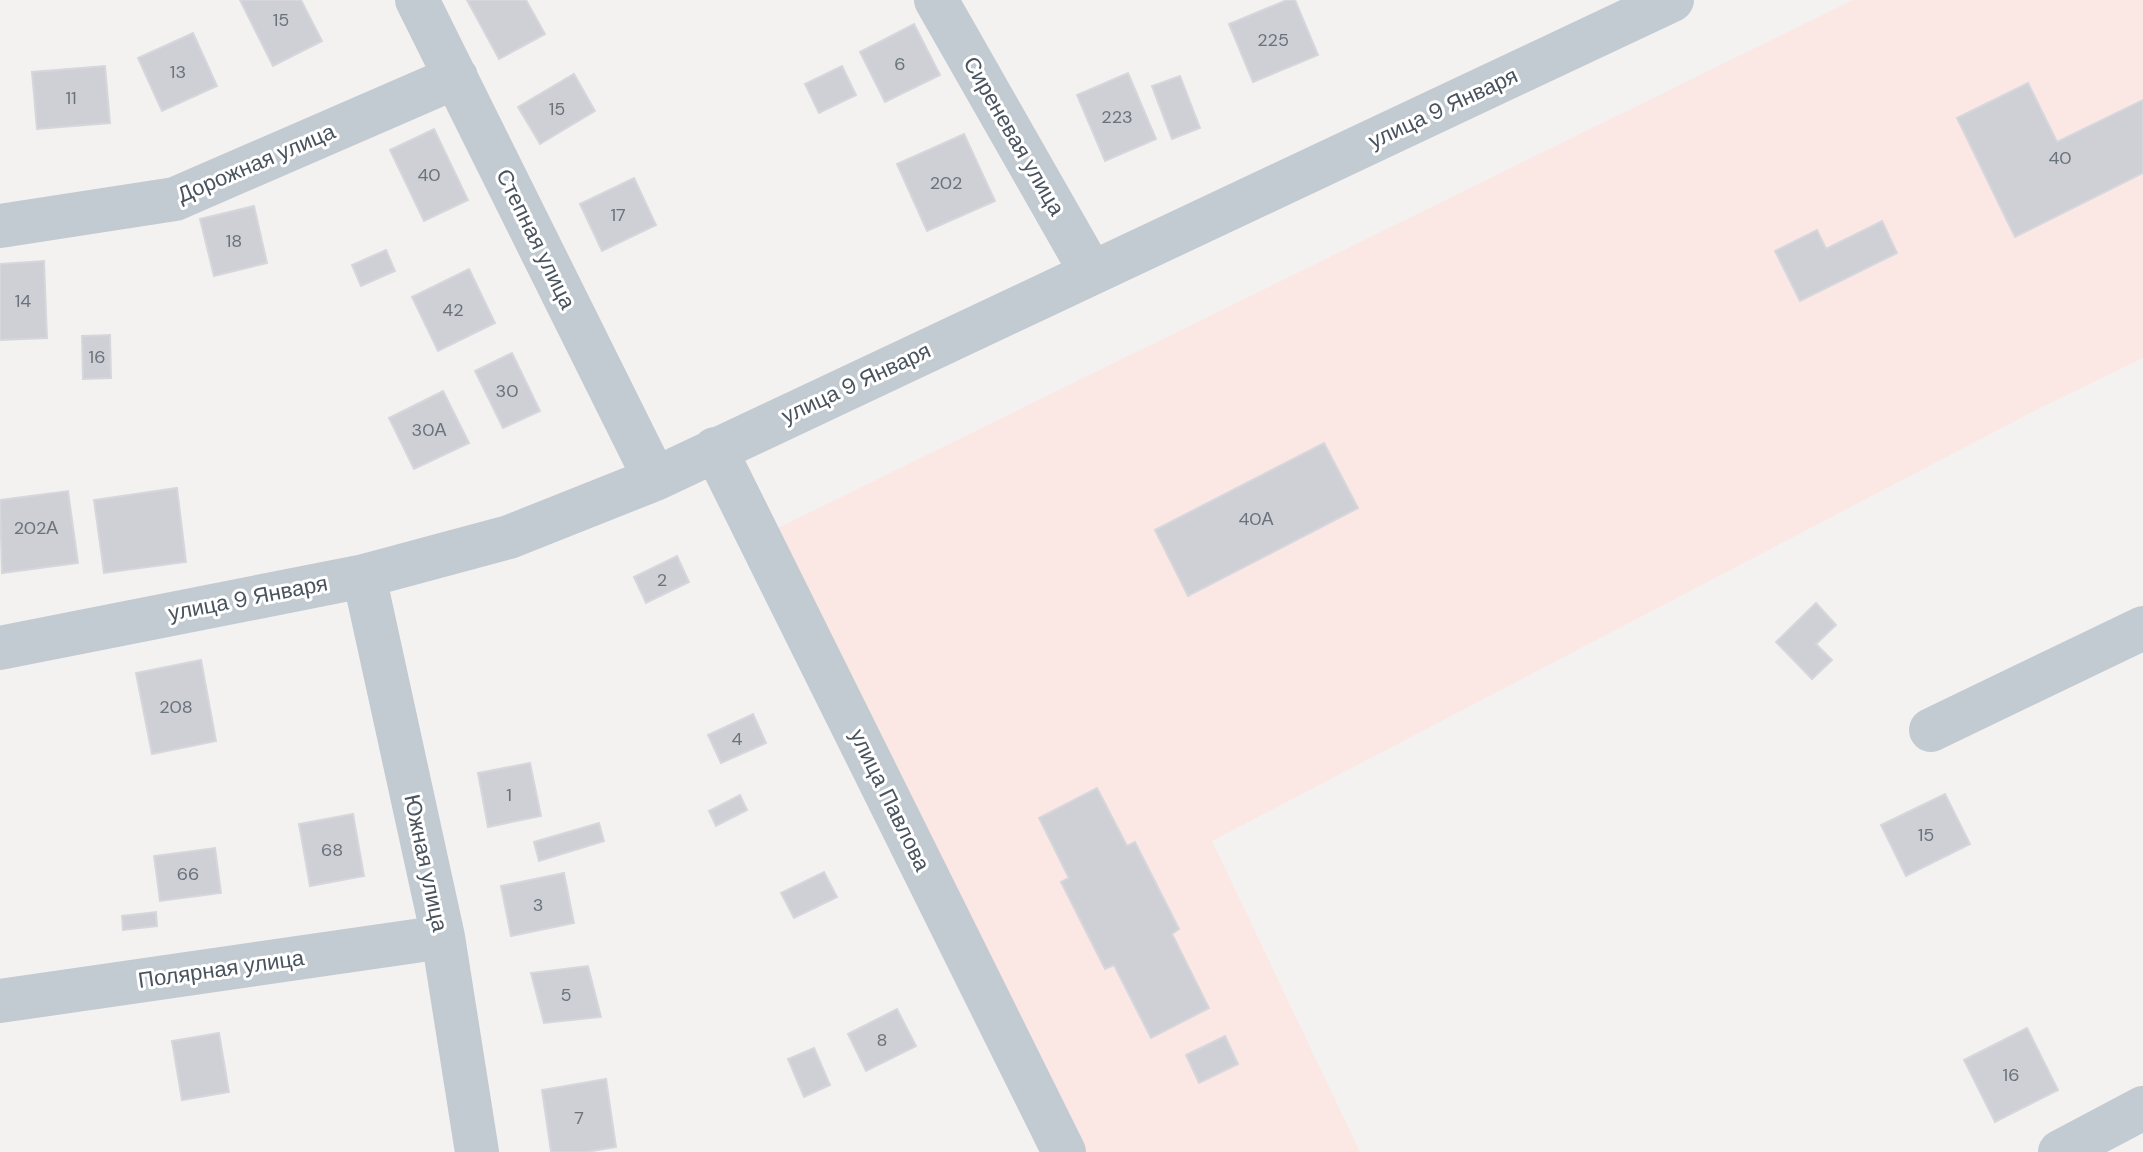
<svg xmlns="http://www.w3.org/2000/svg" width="2143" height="1152" viewBox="0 0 2143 1152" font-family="'DM Sans',sans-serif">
<rect width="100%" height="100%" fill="#f4f2f1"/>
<!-- medical -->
<path fill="#fbe7e4" d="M1853,0H2143V358L2038,409L1212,841L1360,1152H1087L776,529Z"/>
<!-- building -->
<path fill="#ced0d5" stroke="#d6d7dc" stroke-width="2" d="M240,0H301L322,41L273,66Z
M467,0H526L545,34L499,59Z
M1287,0H1295L1318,55L1253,82L1229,24Z
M914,24L940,75L885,102L860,52Z
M193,33L217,86L162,111L138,58Z
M105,66L110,123L37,129L32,72Z
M842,66L856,95L819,113L805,84Z
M1128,73L1156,139L1105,161L1077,95Z
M574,74L595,111L540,144L518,107Z
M1180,76L1200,128L1172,139L1152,86Z
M2028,83L2057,142L2143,100V173L2015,237L1957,118Z
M434,129L468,200L424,221L390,150Z
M964,134L995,201L927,231L897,164Z
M634,178L656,225L602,251L580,204Z
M254,206L267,263L214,276L200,219Z
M1882,221L1897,253L1800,301L1775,251L1817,230L1826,249Z
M386,250L395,271L361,286L352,265Z
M44,261L47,338L0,340V264Z
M469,269L495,323L438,351L412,297Z
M110,335L111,378L83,379L82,336Z
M512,353L540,411L503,428L475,371Z
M443,391L469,443L414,469L389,418Z
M1324,443L1358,508L1188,596L1155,530Z
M177,488L186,562L104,573L94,500Z
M68,491L78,563L2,573L0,500Z
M677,556L689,582L646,603L634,577Z
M1816,603L1836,625L1816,644L1832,660L1812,679L1776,642Z
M201,660L216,741L152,754L136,673Z
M753,714L766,743L721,763L708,735Z
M530,763L541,816L488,827L478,773Z
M1097,788L1127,846L1135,842L1179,929L1172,934L1209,1008L1151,1038L1114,965L1105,969L1061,882L1069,878L1039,818Z
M1945,794L1970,844L1906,876L1881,825Z
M740,795L747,810L716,826L709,811Z
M353,814L364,876L310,886L299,824Z
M599,823L604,841L539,861L534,842Z
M215,848L221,893L160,901L154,856Z
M824,872L837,897L794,918L781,893Z
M564,873L574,923L511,936L501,886Z
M156,912L157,926L123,930L122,916Z
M588,966L601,1017L544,1023L531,973Z
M897,1009L916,1046L866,1071L848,1034Z
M2027,1028L2058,1090L1995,1122L1964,1060Z
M219,1033L229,1092L182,1100L172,1041Z
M1225,1036L1238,1064L1199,1083L1186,1055Z
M814,1048L830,1085L804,1097L788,1059Z
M606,1079L616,1147L586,1152H551L542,1090Z"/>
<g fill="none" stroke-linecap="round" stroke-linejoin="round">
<!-- minor -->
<path stroke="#c3cbd2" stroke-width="44" d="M417,0L655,479
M936,0L1091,272
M0,226L175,199L456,77
M715,449L1064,1152
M364,576L443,937L477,1152
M0,648L364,576L509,537L655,479L1672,0
M1931,730L2143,628
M0,1001L443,937
M2060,1152L2143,1108"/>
</g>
<g text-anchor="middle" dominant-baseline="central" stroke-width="6" stroke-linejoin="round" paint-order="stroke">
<!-- number labels -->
<g font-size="18" fill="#6a727c">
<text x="281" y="20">15</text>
<text x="1273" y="40">225</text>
<text x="900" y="64">6</text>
<text x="178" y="72">13</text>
<text x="71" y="98">11</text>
<text x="557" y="109">15</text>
<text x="1117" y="117">223</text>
<text x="2060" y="158">40</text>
<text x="429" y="175">40</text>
<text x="946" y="183">202</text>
<text x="618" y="215">17</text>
<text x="234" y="241">18</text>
<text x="23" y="301">14</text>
<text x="453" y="310">42</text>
<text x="97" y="357">16</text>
<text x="507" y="391">30</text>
<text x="429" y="430">30А</text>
<text x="1256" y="519">40А</text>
<text x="36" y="528">202А</text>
<text x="662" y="580">2</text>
<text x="176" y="707">208</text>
<text x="737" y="739">4</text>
<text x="509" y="795">1</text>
<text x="1926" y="835">15</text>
<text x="332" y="850">68</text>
<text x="188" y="874">66</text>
<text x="538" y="905">3</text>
<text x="566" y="995">5</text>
<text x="882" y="1040">8</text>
<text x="2011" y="1075">16</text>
<text x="579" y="1118">7</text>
</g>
<!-- street labels -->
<g font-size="22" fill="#49535e" stroke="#fff">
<text transform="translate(1443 108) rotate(-25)">улица 9 Января</text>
<text transform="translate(1014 136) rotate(60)">Сиреневая улица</text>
<text transform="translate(256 163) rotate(-23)">Дорожная улица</text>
<text transform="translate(536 239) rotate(64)">Степная улица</text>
<text transform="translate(856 383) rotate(-25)">улица 9 Января</text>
<text transform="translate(248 598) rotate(-11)">улица 9 Января</text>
<text transform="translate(890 800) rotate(64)">улица Павлова</text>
<text transform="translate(426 863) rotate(78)">Южная улица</text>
<text transform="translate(221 969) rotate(-8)">Полярная улица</text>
</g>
</g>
</svg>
